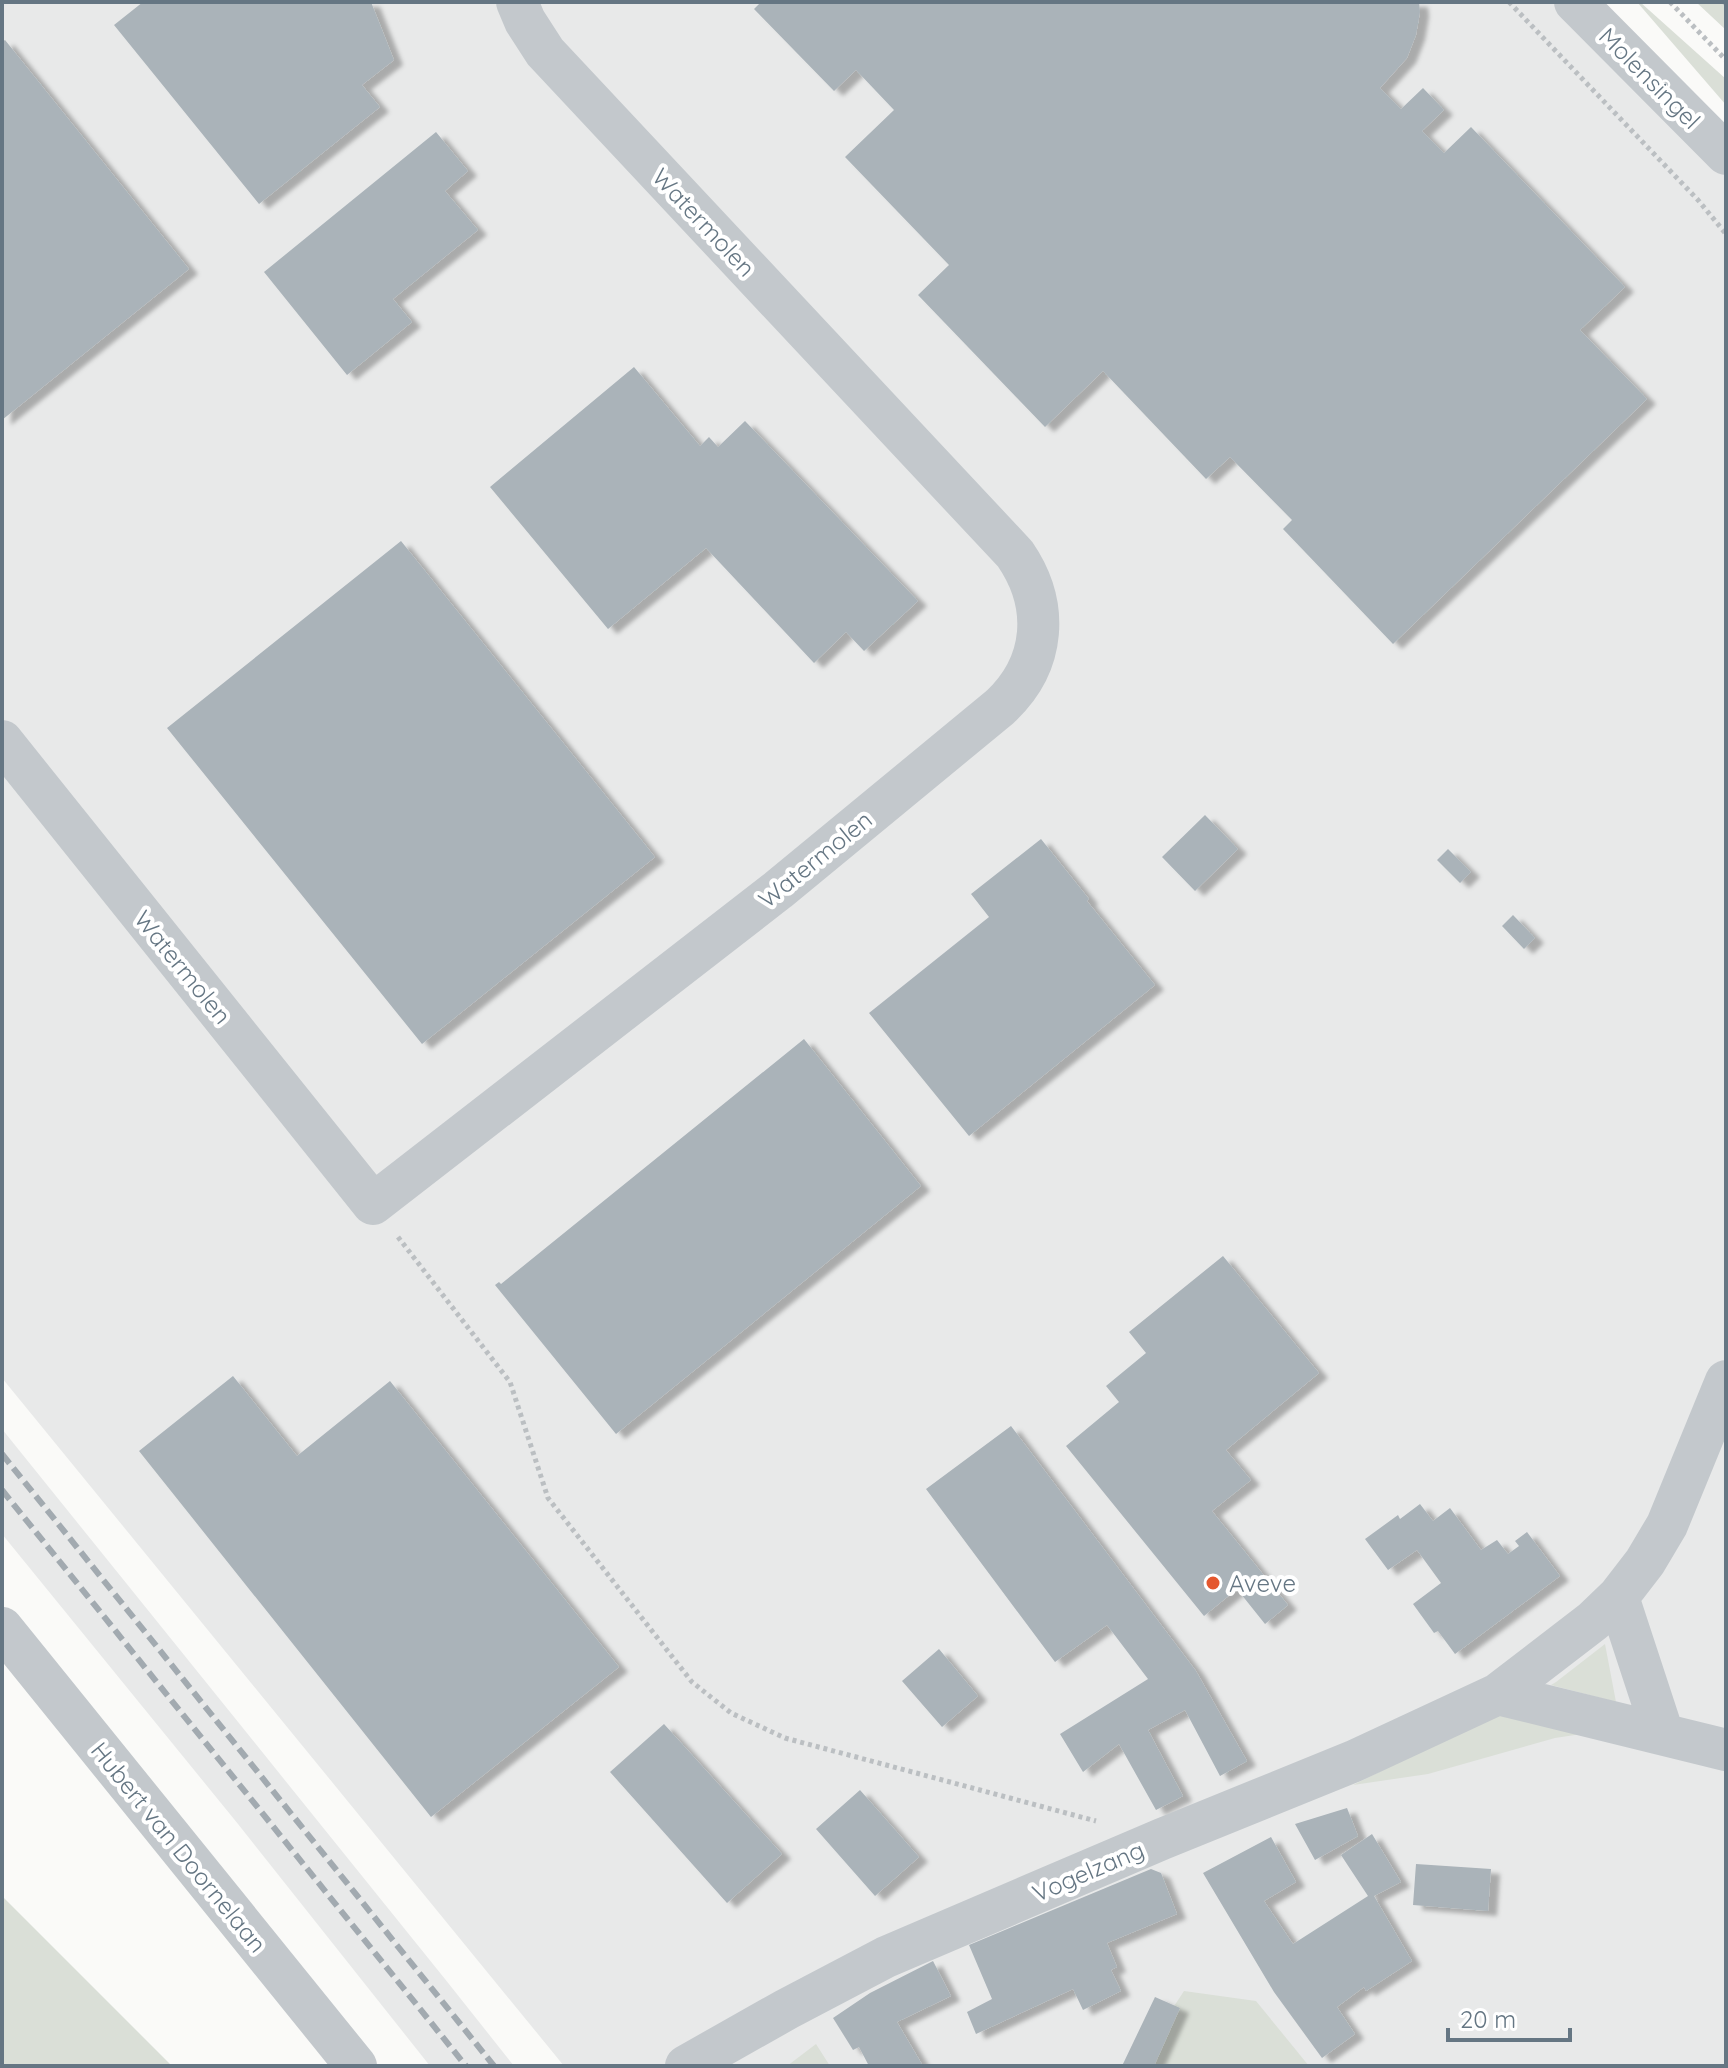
<svg xmlns="http://www.w3.org/2000/svg" width="1728" height="2068" viewBox="0 0 1728 2068" font-family="Quicksand,sans-serif">
<defs>
<filter id="shadow"><feDropShadow dx="9" dy="5" stdDeviation="2" flood-color="#0004"/></filter>
</defs>
<rect width="100%" height="100%" fill="#fafaf8"/>
<!-- built -->
<path fill="#e8e9e9" d="M2,2H1578L1726,170V2066H564L2,1378Z
M2,1429L445,1979L514,2066H430L238,1824L2,1534Z"/>
<!-- green -->
<path fill="#dadfd7" d="M1637,2H1640L1726,79V105Z
M1696,2H1726V30Z
M1605,1644L1616,1702L1551,1685L1556,1682Z
M1500,1712L1588,1733L1555,1738L1428,1774L1353,1785Z
M2,1896L172,2066H2Z
M1184,1991L1256,2001L1309,2066H1135Z
M816,2044L830,2066H787Z"/>
<!-- building -->
<path fill="#aab3b9" filter="url(#shadow)" d="M143,2H371L394,60L362,85L380,107L259,204L114,25Z
M761,2H1419L1420,12L1416,35L1407,58L1380,88L1401,109L1423,88L1444,110L1422,131L1444,153L1471,127L1625,287L1580,330L1647,399L1393,644L1283,529L1292,520L1230,457L1206,479L1103,371L1045,427L918,295L949,265L845,157L894,110L856,70L834,91L754,9Z
M5,40L189,269L2,420V42Z
M436,132L468,171L445,191L478,230L393,299L412,322L347,375L264,272Z
M634,367L700,446L709,437L718,447L745,421L918,601L864,651L846,632L814,663L706,548L608,629L490,487Z
M401,541L655,857L422,1044L167,728Z
M1205,815L1238,849L1195,891L1162,857Z
M1041,839L1089,899L1087,901L1155,985L969,1136L869,1013L989,917L971,894Z
M1448,849L1471,872L1460,883L1437,860Z
M1513,915L1535,938L1524,949L1502,926Z
M804,1039L921,1186L616,1434L495,1285L499,1282L501,1284Z
M1223,1256L1319,1373L1226,1450L1251,1480L1212,1511L1288,1605L1265,1624L1237,1589L1204,1616L1066,1446L1119,1402L1106,1386L1146,1353L1129,1332Z
M233,1376L297,1456L390,1381L619,1667L431,1817L139,1451Z
M1011,1426L1196,1671L1247,1761L1220,1776L1185,1710L1148,1730L1183,1796L1156,1810L1119,1744L1083,1772L1060,1734L1148,1679L1107,1625L1055,1662L926,1489Z
M1420,1504L1433,1521L1450,1508L1481,1550L1497,1540L1508,1554L1519,1546L1515,1541L1527,1532L1560,1576L1455,1654L1438,1631L1434,1633L1413,1604L1441,1583L1417,1550L1388,1570L1365,1539L1398,1515L1400,1519Z
M939,1649L978,1696L942,1727L902,1681Z
M664,1724L782,1854L727,1903L610,1772Z
M860,1790L919,1857L875,1896L816,1829Z
M1347,1808L1358,1836L1315,1860L1295,1824Z
M1372,1834L1401,1882L1374,1896L1412,1961L1366,1991L1364,1987L1337,2007L1355,2034L1322,2058L1274,1992L1203,1873L1271,1837L1296,1882L1264,1901L1293,1944L1368,1896L1341,1855Z
M1416,1864L1491,1869L1488,1911L1413,1905Z
M1151,1869L1161,1873L1177,1914L1107,1943L1117,1967L1111,1970L1121,1991L1083,2010L1073,1989L976,2034L967,2012L992,1999L969,1945Z
M933,1961L951,1996L897,2022L923,2066H869L859,2047L853,2050L833,2018L870,1993Z
M1155,1997L1180,2008L1154,2066H1122Z"/>
<g fill="none" stroke-linecap="round" stroke-linejoin="round">
<!-- path -->
<path stroke="#bbbfc2" stroke-width="5" stroke-dasharray="4 4" stroke-linecap="butt" d="M1509,2L1698,200L1726,234
M1670,2L1726,60
M1724,2L1726,4
M398,1237L510,1382L548,1498L692,1682L731,1713L785,1738L1096,1821"/>
<!-- minor -->
<path stroke="#c3c8cc" stroke-width="42" d="M1575,2L1726,154
M2,741L373,1204L778,890L1000,707C1046,664 1050,605 1015,554L545,52L525,21L517,2
M1618,1597L1663,1734
M2,1628L356,2066
M1498,1694L1726,1750
M686,2066L787,2009L886,1957L1162,1839L1354,1761L1498,1694L1593,1621L1618,1597L1645,1562L1667,1525L1726,1381"/>
<!-- rail -->
<path stroke="#a2aab0" stroke-width="6" stroke-dasharray="12 6" stroke-linecap="butt" d="M2,1454L494,2066
M2,1490L466,2066"/>
</g>
<!-- markers -->
<circle fill="#e4572e" stroke="#fff" stroke-width="3" cx="1213" cy="1583" r="8"/>
<g text-anchor="middle" dominant-baseline="central" stroke-width="8" stroke-linejoin="round" paint-order="stroke">
<!-- street labels -->
<g font-size="24" fill="#657683" stroke="#fff">
<text transform="translate(1650 78) rotate(45)">Molensingel</text>
<text transform="translate(704 222) rotate(47)">Watermolen</text>
<text transform="translate(815 859) rotate(-39)">Watermolen</text>
<text transform="translate(183 967) rotate(51)">Watermolen</text>
<text transform="translate(179 1847) rotate(51)">Hubert van Doornelaan</text>
<text transform="translate(1088 1871) rotate(-23)">Vogelzang</text>
</g>
<!-- poi labels -->
<g font-size="24" fill="#657683" stroke="#fff" text-anchor="start">
<text x="1229" y="1583">Aveve</text>
</g>
</g>
<!-- border -->
<rect width="1728" height="2068" fill="none" stroke="#657683" stroke-width="8"/>
<!-- scale -->
<path d="M1448 2028v12h122v-12" fill="none" stroke="#657683" stroke-width="4"/>
<text x="1460" y="2028" font-size="24" fill="#657683" stroke="#ffffff" stroke-width="6" paint-order="stroke">20 m</text>
</svg>
